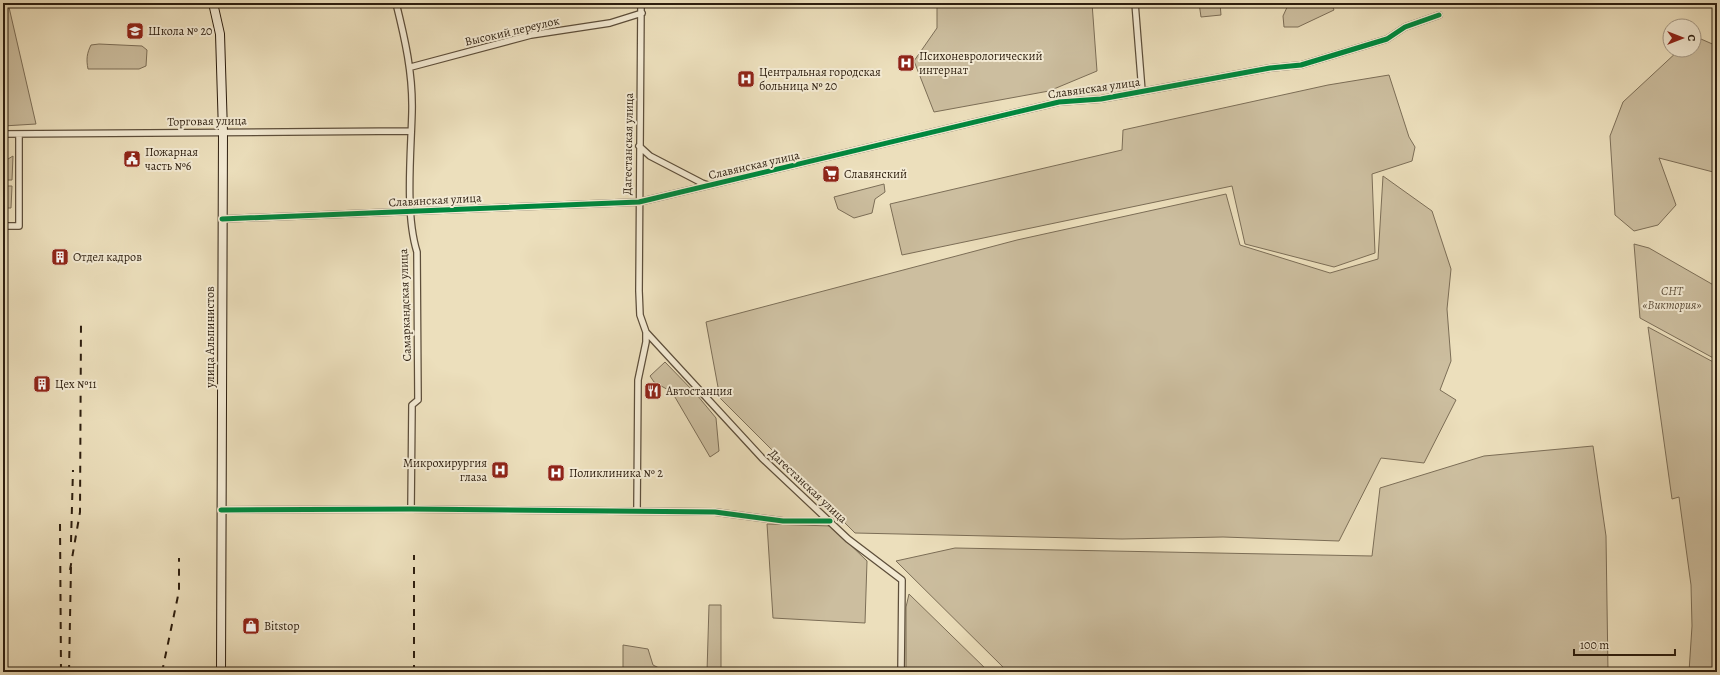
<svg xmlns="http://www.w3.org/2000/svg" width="1720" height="675" viewBox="0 0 1720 675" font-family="Alegreya,serif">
<rect width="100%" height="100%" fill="#ecdfbc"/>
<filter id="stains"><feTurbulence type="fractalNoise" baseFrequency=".005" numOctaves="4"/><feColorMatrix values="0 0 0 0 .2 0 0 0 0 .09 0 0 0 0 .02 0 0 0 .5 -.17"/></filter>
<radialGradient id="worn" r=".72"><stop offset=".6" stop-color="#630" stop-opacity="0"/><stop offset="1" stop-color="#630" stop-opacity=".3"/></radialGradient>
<!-- green -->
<path fill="#ccbe9f" stroke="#7c6e57" d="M3,3H8L36,124L3,126Z
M937,3H1092L1097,71L1049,91L934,112L914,61L937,28Z
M1199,3H1220L1221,15L1201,17Z
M1289,3H1331L1334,10L1298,27H1284L1283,16Z
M1694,36L1717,46V173L1659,158L1676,205L1658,225L1634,231L1615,215L1610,136L1623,102L1679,50H1694Z
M99,44L142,46L147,50L146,66L139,69H88C86,59 87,53 91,45Z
M1389,75L1409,137L1415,147L1412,161L1372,174L1375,253L1334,267L1245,244L1232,186L902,255L890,204L1122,150L1123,130L1328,85Z
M13,156L12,180H3V162Z
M1383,176L1432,211L1451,269L1447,309L1451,361L1440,390L1456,400L1424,463L1381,458L1339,541L1223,537L1122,539L855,533L720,398L706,322L1017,240L1226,194L1240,245L1330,273L1378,259Z
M884,184L885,192L875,199L872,213L854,218L838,209L834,197Z
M3,186H12L11,208H3Z
M1634,244L1649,248L1717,287V360L1640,318Z
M1648,327L1717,364V515L1715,535L1717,566V672H1689L1692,626L1691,585L1679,497L1672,499Z
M665,362L697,395L716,418L719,451L710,457L672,392L654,382L650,376Z
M1593,446L1606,536L1608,672H1008L896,561L955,548L1372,556L1380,488L1484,456Z
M767,524L831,526L867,561L865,623L773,618Z
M909,594L989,672H906V607Z
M709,605H721V672H707Z
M623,645L648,649L653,665L667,672H623Z"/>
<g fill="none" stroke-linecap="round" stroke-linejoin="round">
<defs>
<path id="street" d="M396,3C405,39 413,74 412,112C411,153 405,214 417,252L418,400L412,405L411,509
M1135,3L1142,91
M411,67L531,35L610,23L642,13
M3,134L410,131
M639,146L650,156L702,183L708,185
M222,219L639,202L1059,102L1101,99L1270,68L1301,65L1387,39L1405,27L1439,15
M3,226H19V134
M646,332L762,458L848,539L902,580L901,672
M221,510L411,509L715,512L783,521H830
M637,510L638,380L646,342V332L640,315L639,291L641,3"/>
<path id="secondary" d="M213,3L220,34L223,132L221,672"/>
</defs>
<!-- street casing -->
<use href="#street" stroke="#5d4e3a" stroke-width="8"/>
<!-- secondary casing -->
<use href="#secondary" stroke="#2d1e0f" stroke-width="10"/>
<!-- street -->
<use href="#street" stroke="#f3ead3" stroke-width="5.5"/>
<!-- secondary -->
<use href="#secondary" stroke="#f3ead3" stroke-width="8"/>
<!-- rail -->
<path stroke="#2d1e0f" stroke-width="2" stroke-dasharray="7 7" stroke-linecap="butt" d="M60,524L61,672
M71,542L73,470
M70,570L80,512L81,323
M69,672L71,566
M162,672L179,591V558
M414,672V555"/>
<defs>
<path id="cycleway" d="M222,219L639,202L1059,102L1101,99L1270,68L1301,65L1387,39L1405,27L1439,15
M221,510L411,509L715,512L783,521H830"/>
</defs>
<!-- cycleway casing -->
<use href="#cycleway" stroke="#f3ead3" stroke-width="8"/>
<!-- cycleway -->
<use href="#cycleway" stroke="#00873e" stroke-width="5"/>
</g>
<!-- icons -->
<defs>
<symbol id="school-square" viewBox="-11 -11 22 22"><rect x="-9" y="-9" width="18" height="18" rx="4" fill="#8f2418" stroke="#f3ead3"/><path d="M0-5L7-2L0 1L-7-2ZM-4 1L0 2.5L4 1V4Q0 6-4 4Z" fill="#fff"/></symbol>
<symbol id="hospital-square" viewBox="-11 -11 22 22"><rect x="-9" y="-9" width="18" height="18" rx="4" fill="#8f2418" stroke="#f3ead3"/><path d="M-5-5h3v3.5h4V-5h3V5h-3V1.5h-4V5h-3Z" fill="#fff"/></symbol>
<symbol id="civic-square" viewBox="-11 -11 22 22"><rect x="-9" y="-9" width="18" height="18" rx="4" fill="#8f2418" stroke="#f3ead3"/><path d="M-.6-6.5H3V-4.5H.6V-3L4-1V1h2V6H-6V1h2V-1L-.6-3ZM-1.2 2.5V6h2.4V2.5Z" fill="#fff"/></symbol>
<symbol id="supermarket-square" viewBox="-11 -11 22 22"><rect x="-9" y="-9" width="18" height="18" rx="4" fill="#8f2418" stroke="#f3ead3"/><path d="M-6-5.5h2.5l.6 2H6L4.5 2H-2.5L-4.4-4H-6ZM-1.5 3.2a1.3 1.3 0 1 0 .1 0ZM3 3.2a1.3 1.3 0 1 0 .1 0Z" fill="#fff"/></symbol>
<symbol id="building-square" viewBox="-11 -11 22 22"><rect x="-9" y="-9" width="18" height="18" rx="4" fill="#8f2418" stroke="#f3ead3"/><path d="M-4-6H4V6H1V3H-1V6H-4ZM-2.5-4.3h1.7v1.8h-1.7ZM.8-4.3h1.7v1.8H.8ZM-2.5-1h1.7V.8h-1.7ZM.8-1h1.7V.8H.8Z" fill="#fff"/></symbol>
<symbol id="restaurant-square" viewBox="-11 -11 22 22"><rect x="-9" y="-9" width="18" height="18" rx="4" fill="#8f2418" stroke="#f3ead3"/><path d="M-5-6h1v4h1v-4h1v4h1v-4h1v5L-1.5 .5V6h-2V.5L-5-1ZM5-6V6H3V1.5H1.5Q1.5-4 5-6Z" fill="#fff"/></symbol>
<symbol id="shop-square" viewBox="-11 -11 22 22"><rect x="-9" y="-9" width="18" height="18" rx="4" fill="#8f2418" stroke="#f3ead3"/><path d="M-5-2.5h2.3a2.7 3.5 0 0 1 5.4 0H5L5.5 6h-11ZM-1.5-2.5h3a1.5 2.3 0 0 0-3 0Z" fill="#fff"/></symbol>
</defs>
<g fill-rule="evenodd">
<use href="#school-square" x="125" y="21" width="20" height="20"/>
<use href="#hospital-square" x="896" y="53" width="20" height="20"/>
<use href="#hospital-square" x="736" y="69" width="20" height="20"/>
<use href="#civic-square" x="122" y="149" width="20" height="20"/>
<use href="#supermarket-square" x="821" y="164" width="20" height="20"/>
<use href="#building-square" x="50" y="247" width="20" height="20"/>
<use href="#building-square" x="32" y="374" width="20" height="20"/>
<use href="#restaurant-square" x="643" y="381" width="20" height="20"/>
<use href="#hospital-square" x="490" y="460" width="20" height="20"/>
<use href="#hospital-square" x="546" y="463" width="20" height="20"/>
<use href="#shop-square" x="241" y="616" width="20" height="20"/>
</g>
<g text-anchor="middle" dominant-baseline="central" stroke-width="4" stroke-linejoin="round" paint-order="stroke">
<!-- poi labels -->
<g font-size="12" fill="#2d1e0f" stroke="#f3ead3" text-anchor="start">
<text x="148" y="31">Школа № 20</text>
<text x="919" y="56">Психоневрологический<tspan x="919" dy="14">интернат</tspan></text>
<text x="759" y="72">Центральная городская<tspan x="759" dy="14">больница № 20</tspan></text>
<text x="145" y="152">Пожарная<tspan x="145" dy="14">часть №6</tspan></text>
<text x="844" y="174">Славянский</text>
<text x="73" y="257">Отдел кадров</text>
<text x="55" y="384">Цех №11</text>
<text x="666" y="391">Автостанция</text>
<text x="487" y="463" text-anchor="end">Микрохирургия<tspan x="487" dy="14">глаза</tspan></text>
<text x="569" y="473">Поликлиника № 2</text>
<text x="264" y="626">Bitstop</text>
</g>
<!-- street labels -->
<g font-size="12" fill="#2d1e0f" stroke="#f3ead3">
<text transform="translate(512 31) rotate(-13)">Высокий переулок</text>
<text transform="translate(1094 88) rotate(-8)">Славянская улица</text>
<text transform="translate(207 121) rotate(-1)">Торговая улица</text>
<text transform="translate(628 144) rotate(-89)">Дагестанская улица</text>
<text transform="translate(754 165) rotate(-13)">Славянская улица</text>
<text transform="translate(435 200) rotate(-3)">Славянская улица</text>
<text transform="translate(405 305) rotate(-92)">Самаркандская улица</text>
<text transform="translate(210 337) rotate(-90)">улица Альпинистов</text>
<text transform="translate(808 486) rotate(43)">Дагестанская улица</text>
</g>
<!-- park labels -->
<g font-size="12" font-style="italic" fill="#5d4e3a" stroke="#f3ead3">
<text x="1672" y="291">СНТ<tspan x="1672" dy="14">«Виктория»</tspan></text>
</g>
</g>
<!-- margin -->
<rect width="1720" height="675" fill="none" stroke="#ecdfbc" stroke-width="16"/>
<rect x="4" y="4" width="1712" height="667" fill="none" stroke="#2d1e0f" stroke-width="2"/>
<rect x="8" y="8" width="1704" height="659" fill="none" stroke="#2d1e0f"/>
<!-- north arrow -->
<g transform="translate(1682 38) rotate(90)"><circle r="19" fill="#f3ead3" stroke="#a49885"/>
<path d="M0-3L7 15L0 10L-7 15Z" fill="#8f2418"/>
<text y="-6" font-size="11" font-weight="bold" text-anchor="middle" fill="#2d1e0f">С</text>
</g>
<!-- scale -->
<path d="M1574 649v6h101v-6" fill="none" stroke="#2d1e0f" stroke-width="2"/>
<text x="1580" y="649" font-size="12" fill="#2d1e0f" stroke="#f3ead3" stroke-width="3" paint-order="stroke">100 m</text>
<rect width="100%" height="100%" filter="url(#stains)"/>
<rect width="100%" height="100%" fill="url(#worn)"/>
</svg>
